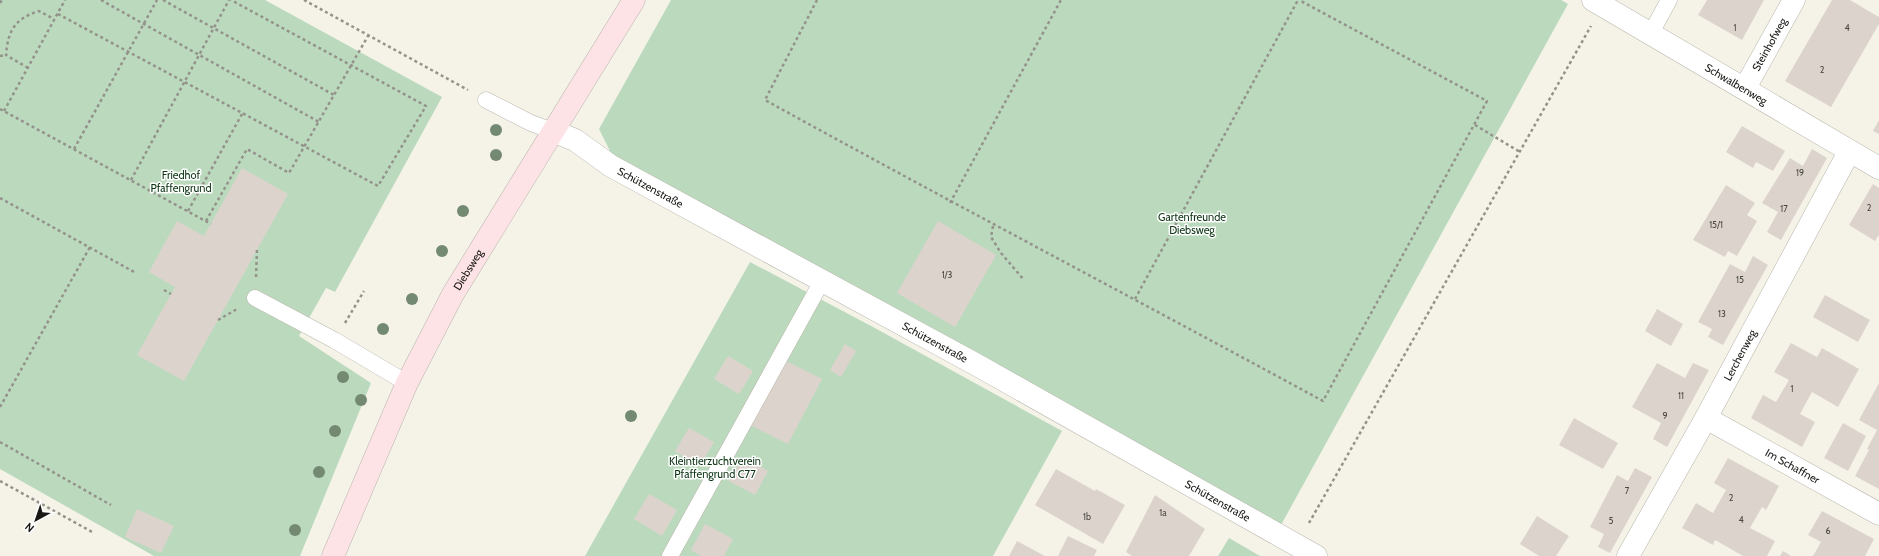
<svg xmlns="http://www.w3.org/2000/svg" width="1879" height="556" viewBox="0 0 1879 556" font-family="Cabin,sans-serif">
<rect width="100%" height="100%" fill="#f5f3e8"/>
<!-- green -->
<path fill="#bbdabd" d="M0,0H265L442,97L335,292L326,288L299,336L371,383L300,556H154L0,469Z
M671,0H1561L1568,4L1281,525L613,157L599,129Z
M750,262L873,327L1062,431L993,556H585Z
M1229,538L1260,556H1218Z"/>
<!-- building -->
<path fill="#ddd3cd" d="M1707,0H1764L1742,40L1698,15Z
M1832,0H1850L1879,17V24L1831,107L1785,81Z
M1879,120V134L1873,131Z
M1742,126L1785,151L1773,171L1756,162L1753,168L1726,152Z
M1812,149L1827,158L1781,240L1767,232L1778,212L1762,203L1790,158L1803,166Z
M242,168L288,194L184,381L137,355L175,287L149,272L177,221L204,236Z
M1873,184L1879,188V235L1875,241L1849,225Z
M1726,185L1755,203L1747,215L1757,221L1737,256L1728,251L1725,257L1693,240Z
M938,221L996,255L955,327L897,293Z
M1753,256L1768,265L1723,345L1708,337L1712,329L1698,322L1730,264L1745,272Z
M1825,295L1870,320L1858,342L1813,317Z
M1657,309L1683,324L1671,346L1645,331Z
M1791,343L1817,357L1822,348L1859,369L1838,407L1812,392L1800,414L1815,422L1802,447L1751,418L1763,395L1776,402L1789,380L1774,372Z
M845,344L856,351L841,377L830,370Z
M728,356L753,371L739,394L714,379Z
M784,360L822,379L788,444L750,425Z
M1657,363L1685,378L1693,363L1709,370L1667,447L1653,439L1661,423L1632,407Z
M1879,383V489L1855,476L1869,450L1867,449L1877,430L1859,420Z
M1574,418L1618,443L1603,469L1559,445Z
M1843,423L1866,436L1848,471L1824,458Z
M689,428L714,442L700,466L675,451Z
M743,457L768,471L755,495L729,481Z
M1728,458L1779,486L1766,510L1762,507L1750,528L1775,541L1767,556H1743L1715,540L1713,545L1682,528L1696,503L1713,513L1726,490L1714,483Z
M1635,468L1652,477L1610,553L1598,547L1604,534L1590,527L1617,475L1628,481Z
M1056,469L1095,491L1096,489L1125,505L1103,544L1035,505Z
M649,494L677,510L662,536L634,519Z
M1155,495L1205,529L1189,556H1132L1126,552Z
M137,509L174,526L161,553L125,537Z
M1822,511L1874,539L1865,556H1813L1821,542L1808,535Z
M1537,516L1569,536L1556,556H1539L1520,544Z
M705,524L733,539L724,556H701L691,550Z
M1068,536L1097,550L1094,556H1058Z
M1017,541L1045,556H1009Z
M1783,551L1791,556H1780Z"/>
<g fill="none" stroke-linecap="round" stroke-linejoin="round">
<defs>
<path id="service" d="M1651,33L1669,0
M486,100L531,123L553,131
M255,298L334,340L407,383
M670,556L822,281"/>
<g id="minor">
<path id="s1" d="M1593,0L1879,168"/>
<path id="s2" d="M1745,88L1794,0"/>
<path id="s3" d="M553,131L575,140L611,166L977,365L1316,556"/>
<path id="s4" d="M1706,418L1879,514"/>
<path id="s5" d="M1628,556L1706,418L1849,152"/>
</g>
<g id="secondary">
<path id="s6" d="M333,556L407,383L453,294L634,0"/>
</g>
</defs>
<!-- service casing -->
<use href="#service" stroke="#b8b6ac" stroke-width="17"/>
<!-- minor casing -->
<use href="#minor" stroke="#b8b6ac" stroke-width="23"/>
<!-- secondary casing -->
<use href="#secondary" stroke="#b8b6ac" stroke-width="23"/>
<!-- path -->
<path stroke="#94938b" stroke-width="2.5" stroke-dasharray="3 3" stroke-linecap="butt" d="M101,0L319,122
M163,0L334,95
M304,0L468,90
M817,0L765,100C950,202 1137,300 1323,401L1487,101L1299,0
M0,3L2,0
M58,14L378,186L426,106L231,0
M0,56L6,55
M28,68L6,55C8,31 14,19 39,11L54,19
M0,109L211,224
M4,111L65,0
M1475,125L1520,152
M74,149L157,0
M131,180L229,0
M0,198L136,273
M950,203L1061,0
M188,211L242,114
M206,221L247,149L289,173L368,36
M993,226L991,237L1001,253L1024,280
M256,277L257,249
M164,290L171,294
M1135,299L1298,0
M218,320L237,309
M345,323L364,291
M0,407L90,247
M0,442L111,505
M0,481L94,533
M1309,523L1591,26"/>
<!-- service -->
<use href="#service" stroke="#fff" stroke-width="16"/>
<!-- minor -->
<use href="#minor" stroke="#fff" stroke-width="22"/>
<!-- secondary -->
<use href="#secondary" stroke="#fde2e6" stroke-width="22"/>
</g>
<!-- trees -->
<g fill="#748972">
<circle cx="496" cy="130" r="6"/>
<circle cx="496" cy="155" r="6"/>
<circle cx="463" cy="211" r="6"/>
<circle cx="442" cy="251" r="6"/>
<circle cx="412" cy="299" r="6"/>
<circle cx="383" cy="329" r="6"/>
<circle cx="343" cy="377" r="6"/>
<circle cx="361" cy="400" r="6"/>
<circle cx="631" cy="416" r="6"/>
<circle cx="335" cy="431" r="6"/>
<circle cx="319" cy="472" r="6"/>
<circle cx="295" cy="530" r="6"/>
</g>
<g text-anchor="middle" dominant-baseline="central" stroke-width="3" stroke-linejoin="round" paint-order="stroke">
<!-- number labels -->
<g font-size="9" fill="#4a4742">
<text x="1735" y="27">1</text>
<text x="1847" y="27">4</text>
<text x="1822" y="69">2</text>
<text x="1800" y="172">19</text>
<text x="1869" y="207">2</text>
<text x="1784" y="208">17</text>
<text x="1716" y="224">15/1</text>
<text x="947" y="274">1/3</text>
<text x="1740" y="279">15</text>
<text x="1722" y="313">13</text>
<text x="1792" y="388">1</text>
<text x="1681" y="395">11</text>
<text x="1665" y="415">9</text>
<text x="1627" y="490">7</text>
<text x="1731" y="497">2</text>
<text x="1163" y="512">1a</text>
<text x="1087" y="516">1b</text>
<text x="1741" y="519">4</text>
<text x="1611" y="520">5</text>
<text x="1828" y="530">6</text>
</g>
<!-- street labels -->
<g font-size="11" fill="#191814" stroke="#fff">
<text stroke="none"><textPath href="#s2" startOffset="50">Steinhofweg</textPath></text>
<text stroke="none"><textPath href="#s1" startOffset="166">Schwalbenweg</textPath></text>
<text stroke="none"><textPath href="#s3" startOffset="113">Schützenstraße</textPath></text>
<text stroke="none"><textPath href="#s6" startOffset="317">Diebsweg</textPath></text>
<text stroke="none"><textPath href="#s3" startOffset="437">Schützenstraße</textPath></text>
<text stroke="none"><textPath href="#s5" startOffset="230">Lerchenweg</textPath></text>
<text stroke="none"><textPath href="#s4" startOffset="99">Im Schaffner</textPath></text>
<text stroke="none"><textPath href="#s3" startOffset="761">Schützenstraße</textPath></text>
</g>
<!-- park labels -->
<g font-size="11" fill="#0b3312" stroke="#fff">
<text x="181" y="175">Friedhof<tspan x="181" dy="13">Pfaffengrund</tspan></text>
<text x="1192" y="217">Gartenfreunde<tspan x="1192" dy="13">Diebsweg</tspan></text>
<text x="715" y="461">Kleintierzuchtverein<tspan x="715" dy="13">Pfaffengrund C77</tspan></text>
</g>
</g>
<!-- north arrow -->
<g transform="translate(36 520) rotate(220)" stroke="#ffffff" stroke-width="3" paint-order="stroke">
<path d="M0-3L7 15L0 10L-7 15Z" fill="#191814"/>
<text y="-6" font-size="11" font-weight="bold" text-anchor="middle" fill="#191814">N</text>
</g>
</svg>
